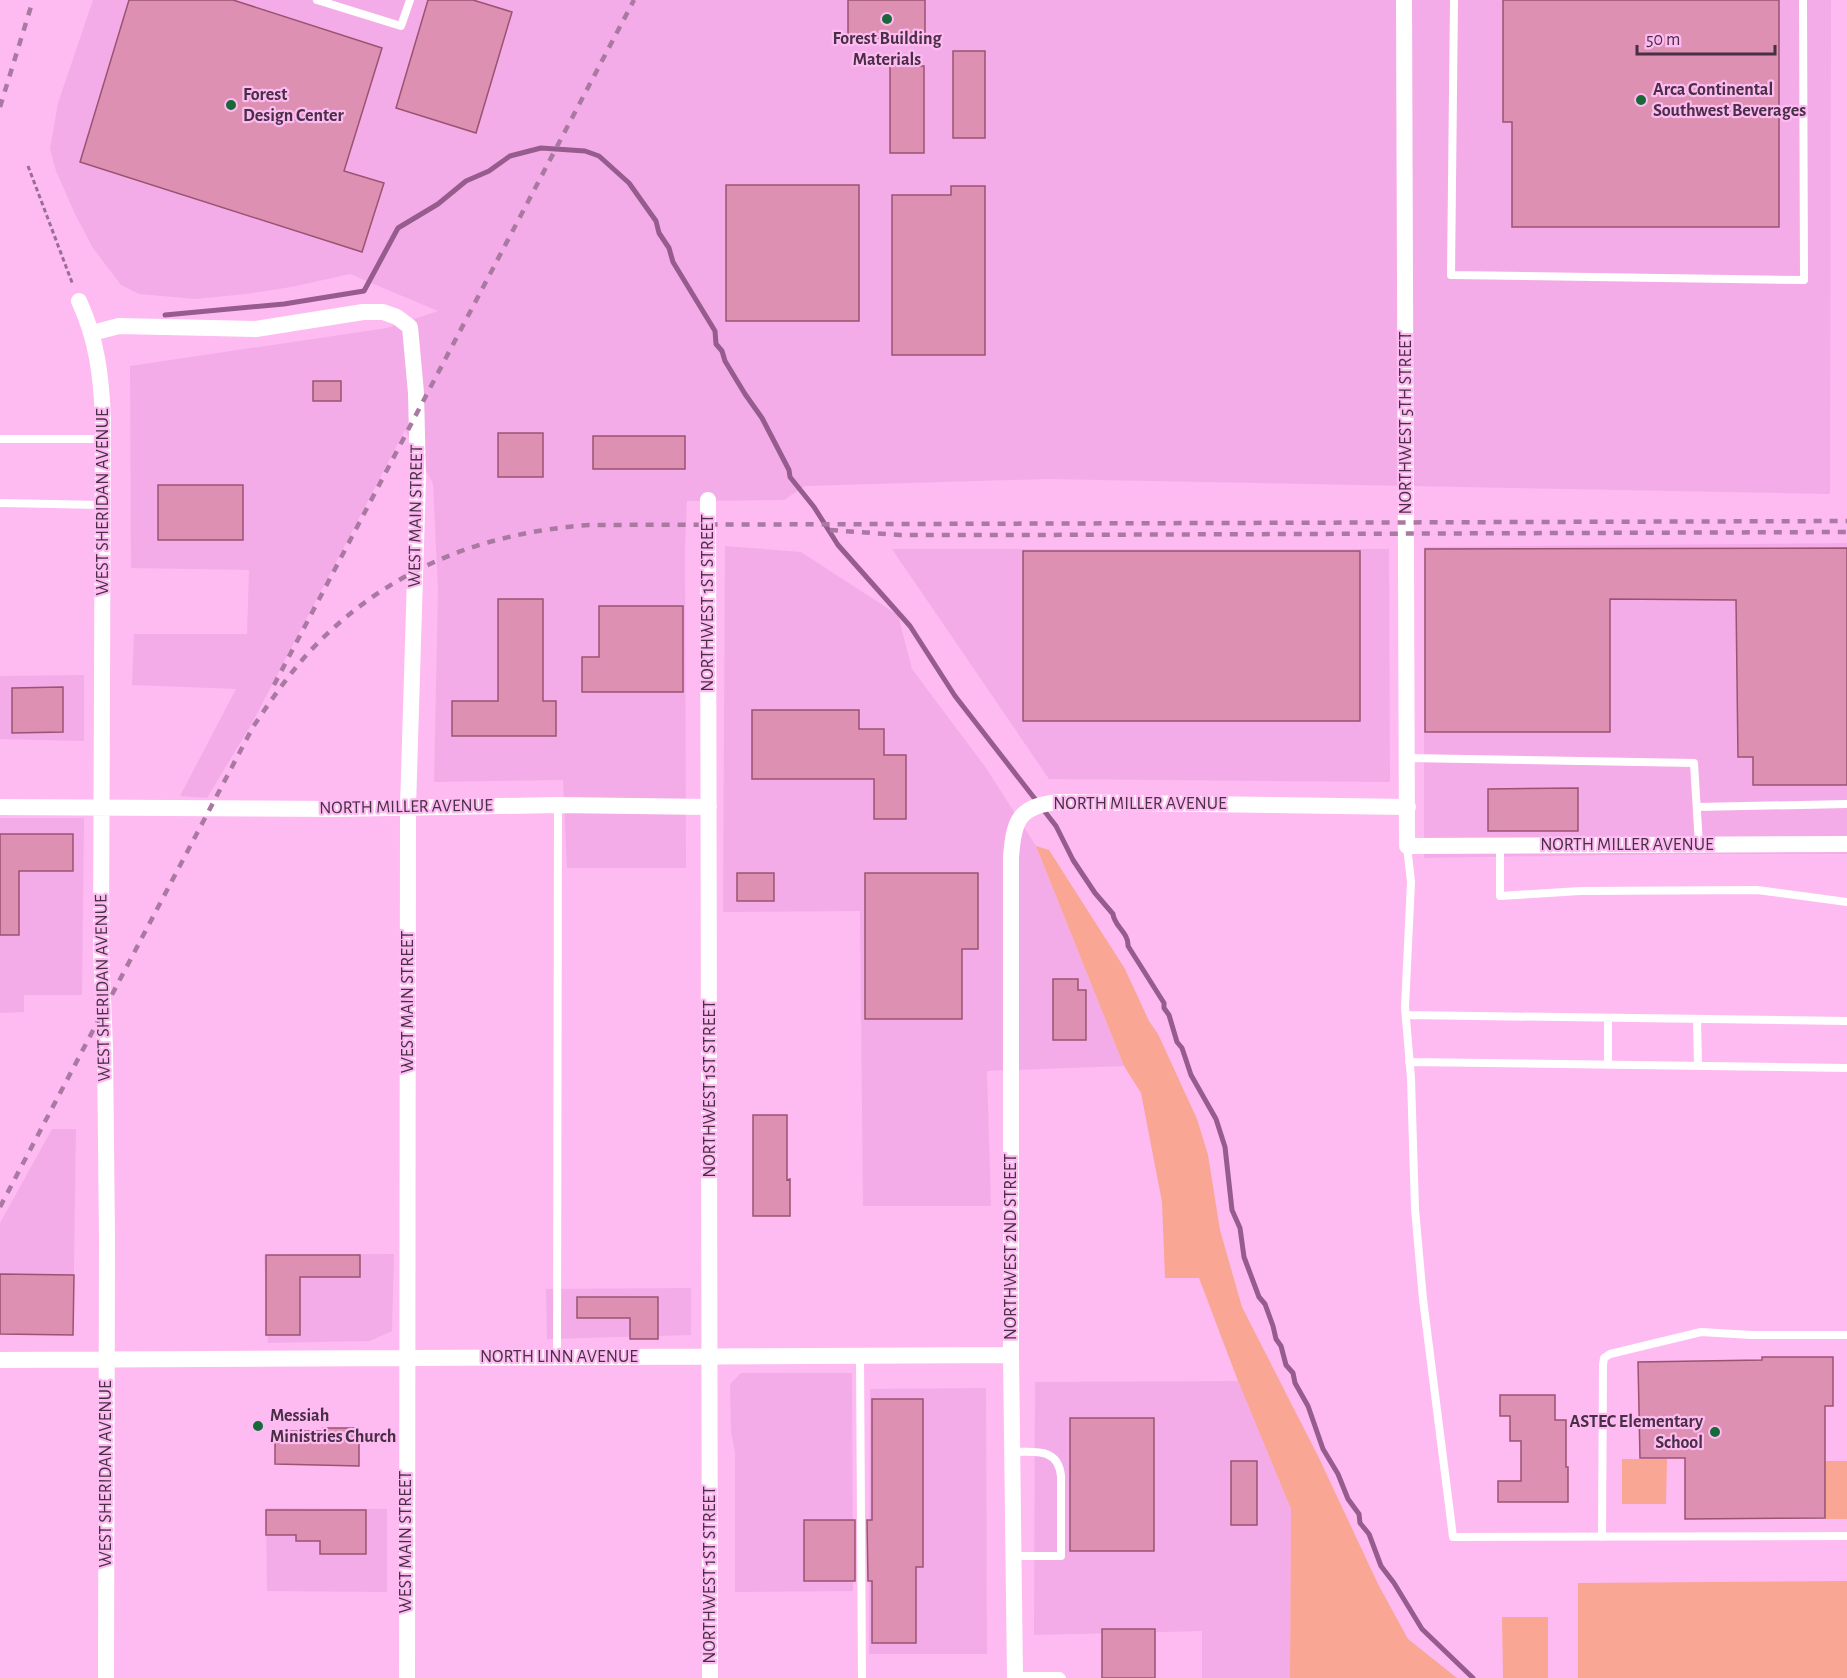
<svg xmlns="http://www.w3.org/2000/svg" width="1847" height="1678" viewBox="0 0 1847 1678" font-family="'Alegreya Sans',sans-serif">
<rect width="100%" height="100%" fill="#fdbbf2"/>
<!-- built -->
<path fill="#f3ace7" d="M93,0H1831L1830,494L1047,479L805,486L784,500L687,501L685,547L686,868H567L563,780L434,782L438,589L433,484L405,430L251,725L207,798L180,796L236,689L132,685L134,634H247L249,570L131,568L130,366L387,328L438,311L350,274L291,287L246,294L195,299L139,294L121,285L93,248L75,214L56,171L50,149L58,103Z
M1847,543V854H1675L1424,858V547Z
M725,546L801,552L898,615L912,669L986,768L1036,846L1124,1066L987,1071L991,1206H863L860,911L723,912Z
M892,549H1389L1390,782L1049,779Z
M84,675V741L0,739V676Z
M0,818H84L82,995H24V1012L0,1013Z
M52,1129H76L73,1335L0,1334V1223Z
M394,1254L392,1331L370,1341L268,1343L264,1255Z
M691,1288V1335L547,1339L546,1289Z
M741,1373H852L853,1591L735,1592V1452L731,1432L730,1384Z
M1238,1381L1291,1509L1290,1678H1202V1631L1034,1635L1035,1382Z
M986,1388L987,1654H869L870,1389Z
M266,1508L387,1509V1592L267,1591Z"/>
<!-- green -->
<path fill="#f9a694" d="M1036,846L1049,850L1125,969L1149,1021L1158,1034L1197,1119L1208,1155L1220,1230L1242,1307L1319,1458L1378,1584L1408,1639L1457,1678H1290L1291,1509L1238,1381L1199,1278H1165L1162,1202L1141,1093L1124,1066Z
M1622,1459H1667L1666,1504H1622Z
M1825,1461H1847V1519H1825Z
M1847,1581V1678H1578V1583Z
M1502,1617H1548V1678H1503Z"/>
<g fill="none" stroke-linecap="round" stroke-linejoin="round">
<!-- stream -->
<path stroke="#965c8e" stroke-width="5" d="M165,315L284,304L364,291L398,228L438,204L466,181L489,171L510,156L541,148L585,151L599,156L629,183L656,221L659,233L669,248L673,262L715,331L716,344L722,351L725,361L745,394L762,418L789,470L790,477L814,507L838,545L910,626L955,696L1056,826L1073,860L1095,893L1113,914C1114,926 1129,933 1128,946L1164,1003V1008L1169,1015L1177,1042L1182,1048L1191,1075L1216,1119L1225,1147L1232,1210L1240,1228L1244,1257L1259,1297L1265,1304L1273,1326L1276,1339L1281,1346L1286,1365L1293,1373L1295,1383L1308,1406L1323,1449L1338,1474L1348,1499L1359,1514L1360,1523L1369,1534L1381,1566L1394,1583L1422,1629L1473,1678"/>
</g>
<!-- building -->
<path fill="#dd90b1" stroke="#9a5373" stroke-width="1.5" d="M129,0H233L382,48L344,171L384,183L362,252L80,162Z
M428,0H473L512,12L476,133L396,108Z
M848,0H925V38H848Z
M1503,0H1779V227H1512V122H1503Z
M953,51H985V138H953Z
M890,66H924V153H890Z
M726,185H859V321H726Z
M951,186H985V355H892V195H951Z
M313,381H341V401H313Z
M498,433H543V477H498Z
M593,436H685V469H593Z
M158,485H243V540H158Z
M1847,548V785H1753V757H1738L1736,600L1610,599V732H1425V549Z
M1023,551H1360V721H1023Z
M498,599H543V701H556V736H452V701H498Z
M599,606H683V692H582V657H599Z
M63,687V732L12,733V688Z
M752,710H859V729H884V755H906V819H874V779H752Z
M1578,788V831H1488V789Z
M0,834H73V871H19V935H0Z
M737,873H774V901H737Z
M865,873H978V949H962V1019H865Z
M1053,979H1078V990H1086V1040H1053Z
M753,1115H787V1180L790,1179V1216H753Z
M266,1255H360V1277H300V1335H266Z
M0,1274L74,1275L73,1335L0,1334Z
M577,1297H658V1339H630V1318H577Z
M1762,1357H1833V1406H1825V1518L1685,1519V1458H1640L1638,1362L1762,1360Z
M1500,1395H1555V1420H1566V1467H1568V1502H1498V1481H1521V1441H1510V1416H1500Z
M872,1399H923V1567H916V1643H872V1581H868L867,1520H872Z
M1070,1418H1154V1551H1070Z
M323,1428H359V1466L275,1464V1431H323Z
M1231,1461H1257V1525H1231Z
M266,1510H366V1554H320V1541H296V1535H266Z
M804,1520H855V1581H804Z
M1102,1629H1155V1678H1102Z"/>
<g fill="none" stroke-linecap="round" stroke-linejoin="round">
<!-- path -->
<path stroke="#9a6e93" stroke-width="3" stroke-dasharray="4.5 3" stroke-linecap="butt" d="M28,166L73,285"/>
<!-- lane -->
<path stroke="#fff" stroke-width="8" d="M317,0L401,26L410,0
M1454,0L1451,275L1804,280L1803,0
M0,439H103
M0,503L103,505
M1407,758L1694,763L1699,845
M1697,807L1847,804
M1407,846L1411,882L1405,1007L1411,1078L1415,1209L1423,1299L1453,1537L1847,1536
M1500,846V896L1580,891L1757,890L1847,902
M1406,1015L1847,1021
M1608,1018V1065
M1697,1019L1698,1065
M1409,1062L1847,1068
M860,1356L862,1678
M557,1357L558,805
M1012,1452C1034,1452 1058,1447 1061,1476V1556H1013
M1602,1537L1603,1365L1604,1358L1610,1354L1701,1332L1752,1335H1847
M1015,1676H1060L1062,1678"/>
<!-- street -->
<path stroke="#fff" stroke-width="16" d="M1404,0L1407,846L1847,844
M79,301C97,340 101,375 103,417L101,949L105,1048L107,1239L106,1678
M92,333L119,326L256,329L363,312H383L397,317L410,327L416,393L418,478L408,807L407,1678
M708,500L710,1678
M0,807L337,809L558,805L709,807
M0,1360L1011,1355
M1015,1678L1011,1355V857C1014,821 1018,806 1058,802L1408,807"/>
<!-- rail -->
<path stroke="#a979a1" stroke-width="4.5" stroke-dasharray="8 8" stroke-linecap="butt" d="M0,107L33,0
M830,530L900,535H1024L1847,532
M274,685L634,0
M0,1207L253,727C271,700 289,674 311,650C387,570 480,533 589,525L1847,521"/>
</g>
<!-- markers -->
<g fill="#186939" stroke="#fdbbf2" stroke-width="2">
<circle cx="887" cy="19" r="6"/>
<circle cx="1641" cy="100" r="6"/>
<circle cx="231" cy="105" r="6"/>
<circle cx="258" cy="1426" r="6"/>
<circle cx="1715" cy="1432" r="6"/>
</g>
<g text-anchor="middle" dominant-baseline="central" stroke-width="4.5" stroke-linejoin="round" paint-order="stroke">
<!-- poi labels -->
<g font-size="18" font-weight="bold" fill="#492f45" stroke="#fdbbf2" text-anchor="start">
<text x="887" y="39" text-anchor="middle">Forest Building<tspan x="887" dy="21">Materials</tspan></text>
<text x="1653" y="90">Arca Continental<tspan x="1653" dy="21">Southwest Beverages</tspan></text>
<text x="243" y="95">Forest<tspan x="243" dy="21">Design Center</tspan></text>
<text x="270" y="1416">Messiah<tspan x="270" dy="21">Ministries Church</tspan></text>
<text x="1703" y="1422" text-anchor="end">ASTEC Elementary<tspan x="1703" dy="21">School</tspan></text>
</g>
<!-- street labels -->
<g font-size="18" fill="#492f45" stroke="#fdbbf2">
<text transform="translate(1406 423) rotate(-90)">NORTHWEST 5TH STREET</text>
<text transform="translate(103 502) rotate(-90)">WEST SHERIDAN AVENUE</text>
<text transform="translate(416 516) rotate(-89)">WEST MAIN STREET</text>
<text transform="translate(708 603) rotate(-90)">NORTHWEST 1ST STREET</text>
<text x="1140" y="804">NORTH MILLER AVENUE</text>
<text transform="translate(406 807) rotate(-1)">NORTH MILLER AVENUE</text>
<text x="1627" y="845">NORTH MILLER AVENUE</text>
<text transform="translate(103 988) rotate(-91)">WEST SHERIDAN AVENUE</text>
<text transform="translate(408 1002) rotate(-90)">WEST MAIN STREET</text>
<text transform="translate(710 1089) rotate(-90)">NORTHWEST 1ST STREET</text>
<text transform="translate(1011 1247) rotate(-90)">NORTHWEST 2ND STREET</text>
<text x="559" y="1357">NORTH LINN AVENUE</text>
<text transform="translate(106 1474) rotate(-90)">WEST SHERIDAN AVENUE</text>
<text transform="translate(406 1542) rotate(-90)">WEST MAIN STREET</text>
<text transform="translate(710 1575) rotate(-90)">NORTHWEST 1ST STREET</text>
</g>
</g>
<!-- scale -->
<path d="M1637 45v9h138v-9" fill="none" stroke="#492f45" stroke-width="3"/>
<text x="1646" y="45" font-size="18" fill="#492f45" stroke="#fdbbf2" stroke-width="4.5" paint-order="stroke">50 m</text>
</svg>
